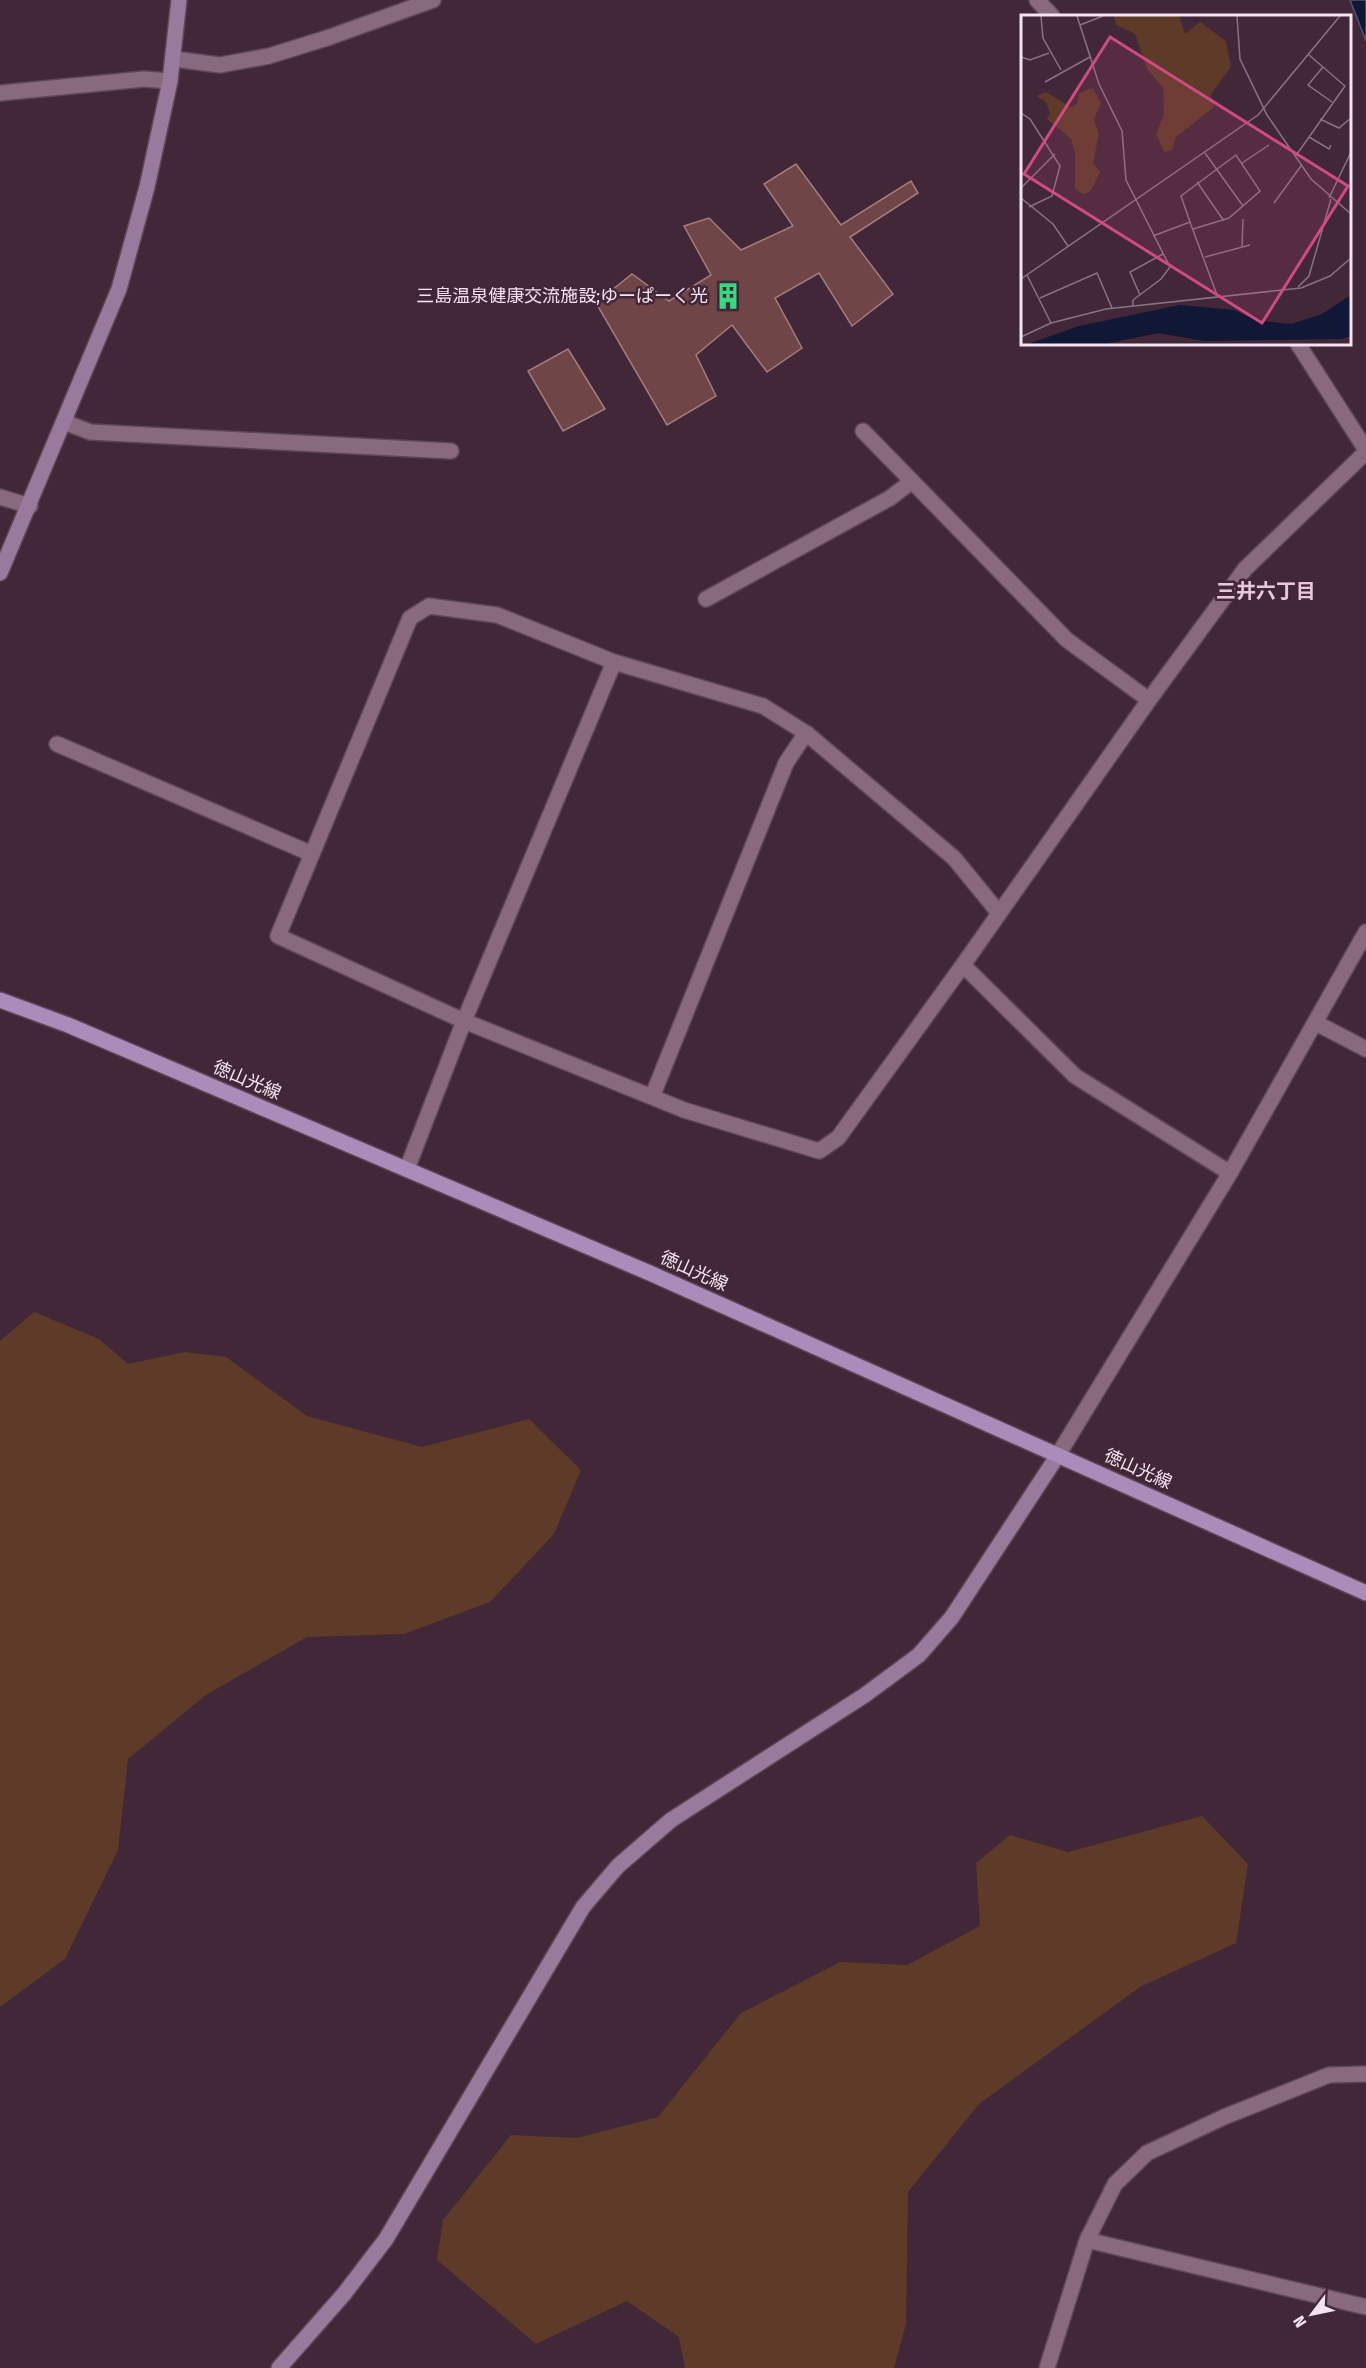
<svg xmlns="http://www.w3.org/2000/svg" width="1366" height="2368" viewBox="0 0 1366 2368" font-family="'Fira Sans Condensed','Noto Sans JP',sans-serif">
<rect width="100%" height="100%" fill="#412738"/>
<!-- green -->
<path fill="#5d3b28" d="M34,1312L99,1339L128,1364L185,1352L226,1357L307,1416L422,1447L529,1419L581,1470L554,1534L490,1602L404,1634L307,1637L206,1695L128,1759L118,1850L65,1959L0,2007V1341Z
M1202,1816L1248,1864L1236,1943L1140,1987L979,2104L908,2192L906,2324L894,2368H685L679,2337L627,2301L536,2344L437,2260L443,2220L511,2135L577,2138L658,2117L741,2013L840,1962L907,1965L980,1926L976,1863L1010,1835L1068,1852Z"/>
<!-- water -->
<path fill="#101835" stroke="#55556d" stroke-width="1.5" d="M1350,0H1366V41Z"/>
<!-- building -->
<path fill="#6f4548" stroke="#a47d7f" stroke-width="1.5" d="M796,164L841,225L911,181L918,193L850,237L893,294L852,326L819,273L775,298L802,348L767,372L732,325L696,355L716,396L667,425L596,303L632,274L669,301L711,275L684,226L709,218L741,250L793,226L764,184Z
M568,349L605,409L563,431L528,371Z"/>
<g fill="none" stroke-linecap="round" stroke-linejoin="round">
<defs>
<path id="street" d="M1037,0L1052,16
M174,59L220,65L269,56L327,38L433,0
M0,93L144,79L170,81
M1298,344L1366,450
M64,422L90,432L451,451
M863,431L1067,640L1149,700
M0,497L30,506
M706,599L890,498L911,482
M57,744L312,854
M963,965L838,1138L819,1151L684,1110L652,1097L464,1021L278,936L410,618L429,606L497,615L614,662L763,706L806,733L954,858L999,913
M1316,1023L1366,1049
M652,1097L786,763L806,733
M407,1169L464,1021L614,662
M1230,1173L1075,1076L963,965L1149,700L1245,569L1366,452
M1058,1455L1230,1173L1366,932
M1087,2240L1366,2307
M1047,2368L1087,2240L1115,2184L1147,2153L1224,2117L1329,2075L1366,2074"/>
<path id="secondary" d="M0,573L119,289L147,187L170,81L179,0
M279,2368L344,2294L386,2239L583,1907L618,1866L671,1820L865,1695L919,1655L952,1617L1058,1455"/>
<path id="primary" d="M0,1000L68,1025L652,1274L1366,1593"/>
</defs>
<!-- street casing -->
<use href="#street" stroke="#5d4655" stroke-width="18"/>
<!-- secondary casing -->
<use href="#secondary" stroke="#5d4655" stroke-width="18"/>
<!-- primary casing -->
<use href="#primary" stroke="#5d4655" stroke-width="18"/>
<!-- street -->
<use href="#street" stroke="#88697d" stroke-width="15"/>
<!-- secondary -->
<use href="#secondary" stroke="#997a9c" stroke-width="15"/>
<!-- primary -->
<use href="#primary" stroke="#aa8bba" stroke-width="15"/>
</g>
<!-- icons -->
<defs>
<symbol id="building-bare" viewBox="-9 -9 18 18"><path d="M-4-6H4V6H1V3H-1V6H-4ZM-2.5-4.3h1.7v1.8h-1.7ZM.8-4.3h1.7v1.8H.8ZM-2.5-1h1.7V.8h-1.7ZM.8-1h1.7V.8H.8Z" fill="#38d880" stroke="#412738" stroke-width="2.5" paint-order="stroke"/></symbol>
</defs>
<g fill-rule="evenodd">
<use href="#building-bare" x="709" y="277" width="38" height="38"/>
</g>
<g text-anchor="middle" dominant-baseline="central" stroke-width="5" stroke-linejoin="round" paint-order="stroke">
<!-- poi labels -->
<g font-size="18" fill="#f5e4ef" stroke="#412738" text-anchor="end">
<text x="708" y="296">三島温泉健康交流施設;ゆーぱーく光</text>
</g>
<!-- street labels -->
<g font-size="18" fill="#f5e4ef" stroke="#412738">
<text transform="translate(247 1080) rotate(23)">徳山光線</text>
<text transform="translate(694 1271) rotate(24)">徳山光線</text>
<text transform="translate(1138 1469) rotate(24)">徳山光線</text>
</g>
<!-- neighbourhood labels -->
<g font-size="20" font-weight="bold" fill="#e9c6dc" stroke="#412738">
<text x="1266" y="591">三井六丁目</text>
</g>
</g>
<!-- overview -->
<g transform="translate(1021 15)">
<rect width="330" height="330" fill="#412738"/>
<path d="M93,1H158L164,19L179,7L205,26L210,52L190,79L193,92L155,122L151,135L143,137L135,119L143,99L142,73L126,54L114,19L95,10ZM72,73L80,88L73,104L78,119L72,148L79,157L69,177L61,179L54,173V137L50,124L26,104L29,98L25,87L15,81L25,77L50,92L56,89L58,78Z" fill="#5d3b28"/>
<path d="M330,280V321L320,324L183,326L137,318L84,329H7L58,311L159,290L213,295L234,305L270,309L301,299Z" fill="#101835"/>
<path fill="none" stroke="#897381" stroke-width="1.5" d="M20,1L22,23L40,55M56,1L78,69L101,116L105,165L149,252L140,264L112,285V291M216,1L219,44L246,100L290,164L330,199M59,10L82,1M0,42L9,45L28,38M302,52L287,70L311,87M24,67L69,42M0,98L9,104L39,151L31,181L8,192M299,104L318,113L330,103M288,122L308,134L310,130M184,138L222,191M274,142L324,71L288,40M221,148L248,130M176,167L203,206M0,173L34,139M0,183L32,209L47,231M308,183L330,137M253,188L280,151M169,207L160,181L215,140L239,176L208,203L172,214M132,221L169,207L196,280M221,232L222,204M184,242L229,230M6,260L30,308M0,264L237,100L319,1M277,272L288,261L310,184M119,280L109,257L142,239M19,283L76,258L91,293M0,322L30,308L85,294L280,273L309,261L330,243"/>
<path fill="#cf4b80" fill-opacity="0.15" stroke="#cf4b80" stroke-width="3" d="M89,22L327,171L241,308L3,159Z"/>
<rect width="330" height="330" fill="none" stroke="#f5e4ef" stroke-width="3"/>
</g>
<!-- north arrow -->
<g transform="translate(1312 2314) rotate(238)" stroke="#412738" stroke-width="4.5" paint-order="stroke">
<path d="M0-4.5L10 22L0 15L-10 22Z" fill="#f5e4ef"/>
<text y="-9" font-size="16" font-weight="bold" text-anchor="middle" fill="#f5e4ef">N</text>
</g>
</svg>
